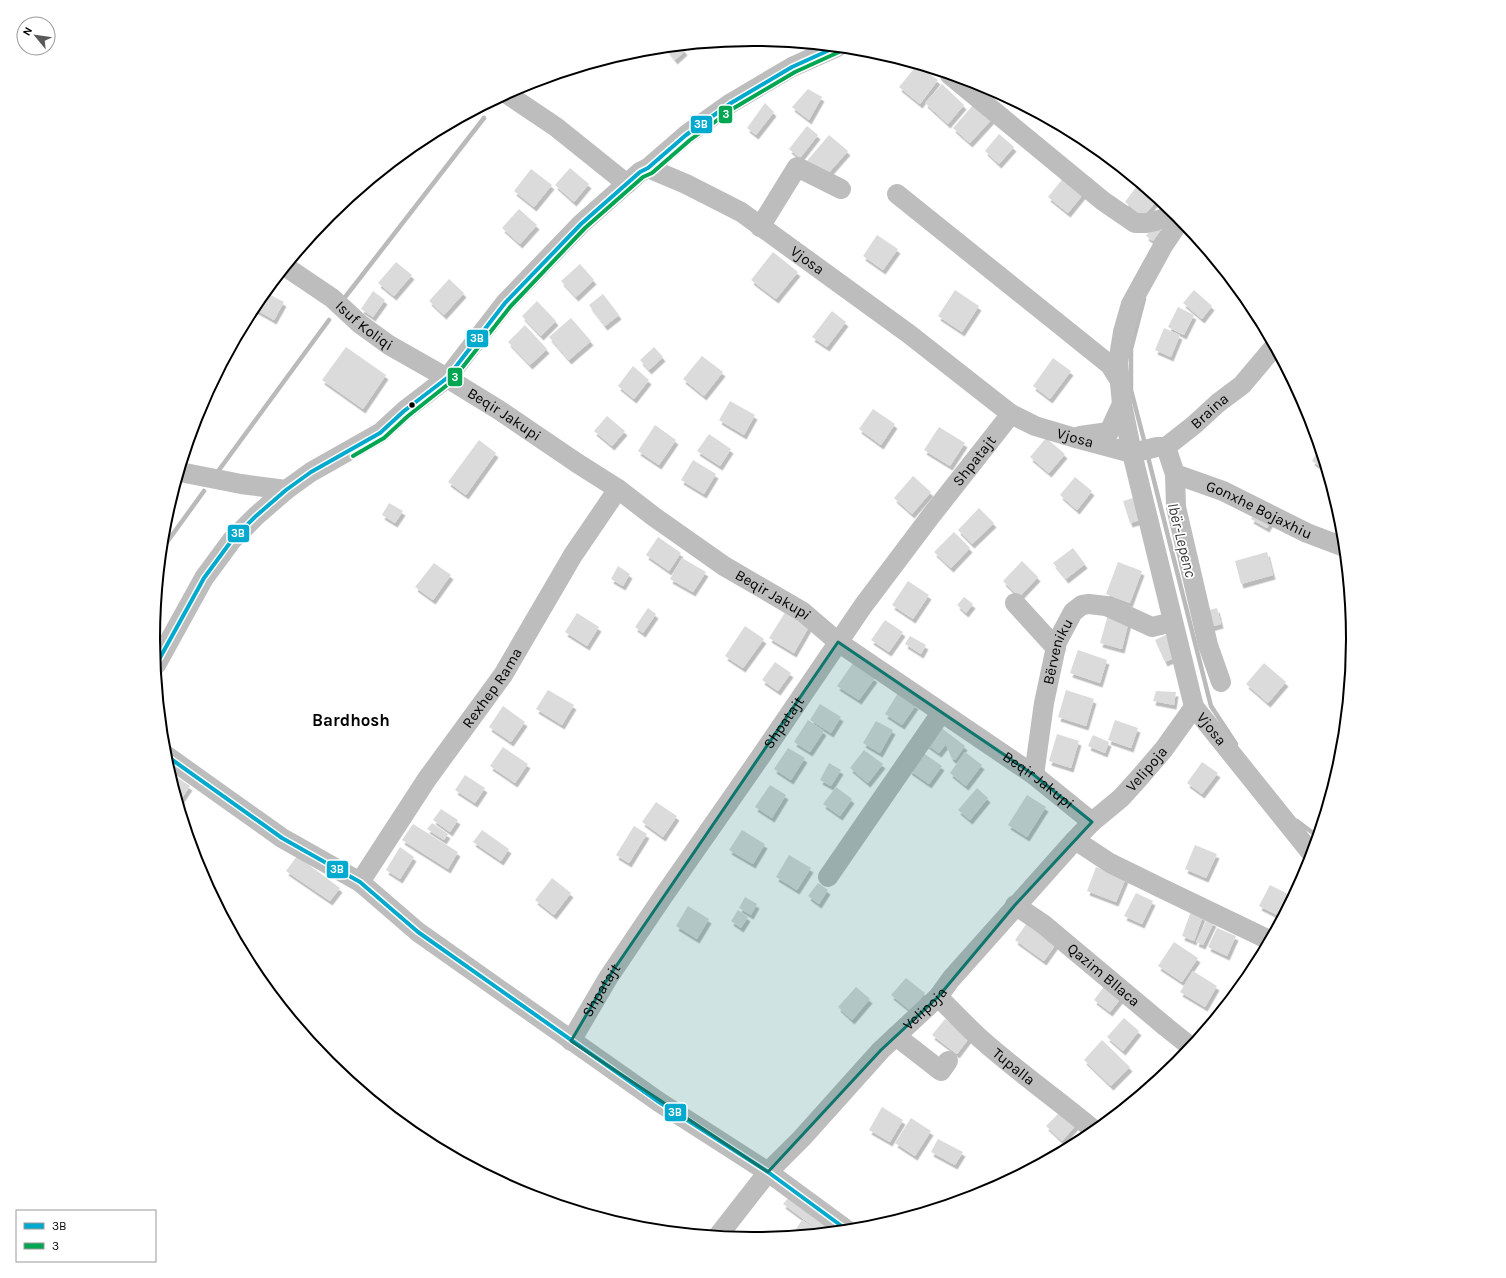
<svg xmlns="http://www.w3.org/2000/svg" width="1506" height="1278" viewBox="0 0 1506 1278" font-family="Karla,sans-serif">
<defs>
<filter id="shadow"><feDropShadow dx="2.5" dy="4.5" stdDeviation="0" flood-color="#0004"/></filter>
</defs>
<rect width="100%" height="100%" fill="#fff"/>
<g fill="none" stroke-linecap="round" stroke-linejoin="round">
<!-- stream -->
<path stroke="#bababa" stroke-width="4.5" d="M346,296L484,118
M1144,299L1131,349V390L1145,444
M1147,453L1211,706L1236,744
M219,470L329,320
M162,549L204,491
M1297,821L1317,836"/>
</g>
<!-- building -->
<path fill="#dbdbdb" filter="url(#shadow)" d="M681,46L685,51L675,60L666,48Z
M917,65L938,80L920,104L899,87Z
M942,84L964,105L948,124L925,103Z
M808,89L822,97L809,120L792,107Z
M765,103L774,112L756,135L747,128Z
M974,104L992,119L970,143L953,128Z
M807,126L818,135L800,158L789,149Z
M999,134L1014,147L999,164L985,151Z
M829,135L848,151L825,177L806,162Z
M570,168L589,184L574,202L555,185Z
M531,169L552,185L534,207L514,191Z
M1065,176L1085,192L1068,213L1048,197Z
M1139,183L1158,199L1143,217L1125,202Z
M519,209L537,225L520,244L502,228Z
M1155,223L1162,228L1153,241L1146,236Z
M877,235L898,249L883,270L863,256Z
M773,252L798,272L776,299L751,280Z
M396,262L412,275L394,296L378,283Z
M580,264L594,280L576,297L561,281Z
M449,279L464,293L444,315L429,301Z
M955,290L979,306L962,332L938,316Z
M1194,290L1212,306L1202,319L1183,303Z
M373,291L385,300L373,317L361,309Z
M265,292L284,302L274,320L253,308Z
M603,294L619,315L605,326L589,305Z
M537,301L556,321L541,336L522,316Z
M1178,307L1194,315L1184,335L1168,327Z
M832,311L846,322L827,347L812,337Z
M571,318L591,341L569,360L549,337Z
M525,325L547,349L530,365L508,342Z
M1164,328L1180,335L1171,357L1155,350Z
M346,347L386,375L363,409L322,380Z
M654,347L663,357L649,370L640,360Z
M702,356L723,372L704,396L683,379Z
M1053,358L1071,371L1050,399L1033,386Z
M633,366L649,380L634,399L618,386Z
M730,401L755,415L744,435L719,420Z
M873,409L895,424L881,445L859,429Z
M607,416L625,431L612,446L594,431Z
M655,425L676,440L659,465L638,451Z
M939,427L965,443L950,466L924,450Z
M709,434L731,449L720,466L697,451Z
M1046,438L1065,454L1049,473L1030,457Z
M479,440L496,453L466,495L448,482Z
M1319,449L1326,470L1312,461Z
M693,460L716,474L704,494L681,480Z
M913,476L931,492L912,514L894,498Z
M1075,477L1092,491L1077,510L1060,495Z
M1133,498L1140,520L1130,523L1123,501Z
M389,503L403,511L395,523L382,515Z
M979,508L994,523L972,544L958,530Z
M1257,509L1273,518L1267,528L1251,519Z
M954,532L970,548L951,568L934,552Z
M658,537L681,553L669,571L646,555Z
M1073,548L1085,564L1066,579L1053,563Z
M1267,552L1273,575L1241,584L1235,561Z
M682,558L706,572L693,592L670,579Z
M1022,561L1038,577L1019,597L1003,581Z
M1118,562L1142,571L1130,603L1106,594Z
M434,563L451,575L433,600L415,587Z
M618,566L630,574L623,586L611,579Z
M908,581L929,595L913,619L892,605Z
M964,597L973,604L966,613L957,605Z
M648,608L656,614L643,633L635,627Z
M1217,608L1221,624L1210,627L1206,611Z
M786,611L810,625L794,653L769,638Z
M577,613L599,627L587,646L565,632Z
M1108,615L1129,621L1122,649L1100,643Z
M885,620L903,632L889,652L871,640Z
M745,626L764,639L743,668L725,656Z
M1166,635L1176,657L1165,662L1155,640Z
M910,636L926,645L921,654L905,644Z
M1078,650L1107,660L1100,683L1070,673Z
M775,662L791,673L778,691L762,680Z
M853,663L875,678L859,700L837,686Z
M1264,663L1286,682L1268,703L1246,684Z
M548,690L574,705L562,725L536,709Z
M1066,690L1094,699L1086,726L1058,717Z
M1156,691L1176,692L1174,705L1153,701Z
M898,693L916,705L902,725L885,714Z
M820,704L841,717L831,733L810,720Z
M503,706L525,722L511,742L489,727Z
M808,720L824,731L810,752L794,742Z
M1115,720L1138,728L1131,748L1108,740Z
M876,721L893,730L880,753L863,743Z
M939,726L965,746L955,760L951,757L946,744L939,753L926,744Z
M1057,734L1079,741L1071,768L1049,761Z
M1093,735L1109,742L1105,753L1088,746Z
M503,747L528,764L515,783L490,766Z
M788,748L805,758L791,780L774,769Z
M864,750L883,764L868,783L850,768Z
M922,752L942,766L929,784L909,770Z
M965,752L982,765L966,786L950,773Z
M1202,762L1218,773L1202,794L1187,783Z
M829,763L841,770L831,786L820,780Z
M169,772L190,786L180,801L178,799Z
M465,775L485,788L475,803L455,790Z
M770,785L786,795L772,818L755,807Z
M836,787L852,799L840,816L823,804Z
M977,788L988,798L970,820L958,810Z
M1027,795L1046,807L1027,837L1008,825Z
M656,802L677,816L663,837L642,822Z
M441,809L458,820L450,832L433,820Z
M432,823L448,834L444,840L427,829Z
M413,824L458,852L448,869L402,840Z
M634,826L647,834L629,863L616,855Z
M482,830L509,849L501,861L473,842Z
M742,830L765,844L753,864L729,850Z
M1195,845L1217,854L1206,878L1185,869Z
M400,847L414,857L400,879L386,870Z
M789,855L811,868L797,890L776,877Z
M297,856L340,888L330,901L286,871Z
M1096,867L1126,878L1116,902L1087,891Z
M552,878L571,893L554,915L535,900Z
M818,883L828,890L819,904L808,896Z
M1270,885L1292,896L1281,917L1259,906Z
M1136,893L1153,901L1142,924L1124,916Z
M745,897L757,904L751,915L739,908Z
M688,906L709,919L697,939L676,926Z
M738,910L748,917L741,928L731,921Z
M1191,911L1203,916L1194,941L1182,936Z
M1207,919L1214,922L1203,945L1196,942Z
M1027,923L1056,944L1044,961L1015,940Z
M1217,928L1236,936L1227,956L1208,947Z
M1174,942L1198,958L1182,982L1158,966Z
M1193,971L1217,986L1205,1007L1180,992Z
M906,978L925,993L911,1011L891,995Z
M1106,984L1122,997L1110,1012L1094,1000Z
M856,987L870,999L852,1020L838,1007Z
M1124,1018L1139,1031L1123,1051L1107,1037Z
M945,1019L970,1037L957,1054L932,1035Z
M1102,1040L1130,1067L1111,1086L1084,1060Z
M882,1107L903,1120L890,1142L869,1130Z
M1063,1109L1078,1123L1062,1141L1046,1126Z
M911,1118L931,1131L915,1156L895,1143Z
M938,1139L963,1152L955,1165L931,1152Z
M790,1196L839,1231L821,1232L783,1204Z
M802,1220L820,1232L802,1234L796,1229Z"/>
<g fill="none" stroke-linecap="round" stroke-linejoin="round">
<!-- minor -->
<g stroke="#bdbdbd" stroke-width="20">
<path d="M950,75L1103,201L1135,223H1146L1156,221L1164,218L1170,214H1177"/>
<path d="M507,94L556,127L627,184"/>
<path id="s1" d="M648,168L686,184L741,212L909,334L1011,414L1035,426L1072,437L1132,453L1157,447H1166L1194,425L1218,403L1242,385L1274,347"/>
<path d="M897,194L1110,365L1120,381"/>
<path id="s2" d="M1181,219L1163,246L1131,304L1123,332L1118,363L1122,404L1132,453L1194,707L1312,854"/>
<path d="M760,227L797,167L841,189"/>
<path id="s3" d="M286,267L332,298L360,324L389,345L447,378L499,410L577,463L618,489L653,516L724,566L803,612L838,642L1034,775L1092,822"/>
<path d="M1080,436L1109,432L1122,404"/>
<path id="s4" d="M1166,447L1175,474L1223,491L1307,533L1344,547"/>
<path d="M180,472L241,484L286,490"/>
<path d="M1175,474L1176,507L1208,645L1221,682"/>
<path d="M1015,603L1056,648"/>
<path d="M156,665L204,578L232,540L256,516L286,490L311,472L380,433L404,411L447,378L505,303L581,224L640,172L648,168L686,135L731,103L792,67L837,47"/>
<path d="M164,754L282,838L360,882L418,932L659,1102L768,1172L847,1230"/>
<path id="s5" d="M1034,775L1044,703L1057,642L1073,612L1082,605L1089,604L1106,606L1152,627L1173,622"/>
<path d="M1075,840L1110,863L1159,887L1269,940"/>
<path d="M828,877L941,713"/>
<path id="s6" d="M360,882L427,779L503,675L573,555L618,489"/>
<path id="s7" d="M1015,905L1043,924L1166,1027L1191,1047"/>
<path id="s8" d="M938,997C953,1011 967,1027 982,1040C1018,1072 1058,1100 1095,1131"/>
<path d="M896,1036L941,1071L948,1061"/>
<path id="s9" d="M571,1041L608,978L662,898L761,756L863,606L930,517L1011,414"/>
<path id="s10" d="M718,1236L768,1172L802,1138L881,1050L938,997L951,979L1075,840L1092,822L1121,798L1140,777L1164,749L1194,707"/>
</g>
<defs>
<path id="bus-1" d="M156,665L204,578L232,540L256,516L286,490L311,472L380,433L404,411L447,378L505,303L581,224L640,172L648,168L686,135L731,103L792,67L836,47
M164,754L282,838L360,882L418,932L659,1102L768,1172L847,1230"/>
<path id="bus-2" d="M353,456L384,438L408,416L451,382L510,307L585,228L643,177L652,173L690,140L734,108L795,72L839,52"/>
</defs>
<!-- bus-1 casing -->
<use href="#bus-1" stroke="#fff" stroke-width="7"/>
<!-- bus-2 casing -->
<use href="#bus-2" stroke="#fff" stroke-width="7"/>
<!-- bus-1 -->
<use href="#bus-1" stroke="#00a9ce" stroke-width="4"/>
<!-- bus-2 -->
<use href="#bus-2" stroke="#00a651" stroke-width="4"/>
</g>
<!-- marked area -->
<path fill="#0f766e" fill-opacity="0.2" stroke="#0f766e" stroke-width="3" stroke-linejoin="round" d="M838,642L1034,775L1092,822L1015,905L938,997L881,1050L768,1172L571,1041L608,978Z"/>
<!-- markers -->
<circle fill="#000" stroke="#fff" stroke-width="1.5" cx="412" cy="405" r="3.5"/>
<g text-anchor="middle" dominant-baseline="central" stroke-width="3.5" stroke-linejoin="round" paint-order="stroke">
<!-- street labels -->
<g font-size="15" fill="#000" stroke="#fff">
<text stroke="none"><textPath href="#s1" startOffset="185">Vjosa</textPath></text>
<text stroke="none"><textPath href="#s3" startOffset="98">Isuf Koliqi</textPath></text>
<text stroke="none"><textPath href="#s1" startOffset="659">Braina</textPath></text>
<text stroke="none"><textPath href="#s3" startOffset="264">Beqir Jakupi</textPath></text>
<text stroke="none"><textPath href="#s1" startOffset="509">Vjosa</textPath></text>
<text stroke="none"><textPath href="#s9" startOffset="707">Shpatajt</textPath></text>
<text stroke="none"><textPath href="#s4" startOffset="120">Gonxhe Bojaxhiu</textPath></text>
<text stroke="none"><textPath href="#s3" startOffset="588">Beqir Jakupi</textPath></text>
<text stroke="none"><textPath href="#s5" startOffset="126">Bërveniku</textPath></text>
<text stroke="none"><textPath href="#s6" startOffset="235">Rexhep Rama</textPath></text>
<text stroke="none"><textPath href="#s9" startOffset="383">Shpatajt</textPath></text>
<text stroke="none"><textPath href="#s2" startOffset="540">Vjosa</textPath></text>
<text stroke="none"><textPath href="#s10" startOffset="635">Velipoja</textPath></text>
<text stroke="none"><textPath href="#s3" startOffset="912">Beqir Jakupi</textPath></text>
<text stroke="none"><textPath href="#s7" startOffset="113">Qazim Bllaca</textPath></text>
<text stroke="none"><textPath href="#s9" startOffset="59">Shpatajt</textPath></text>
<text stroke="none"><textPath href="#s10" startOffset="308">Velipoja</textPath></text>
<text stroke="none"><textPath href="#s8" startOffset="103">Tupalla</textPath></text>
</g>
<!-- water labels -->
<g font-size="16" font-style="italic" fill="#3d3d3d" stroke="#fff">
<text transform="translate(1182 540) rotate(76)">Ibër-Lepenc</text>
</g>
<!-- quarter labels -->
<g font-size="17" font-weight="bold" fill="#000" stroke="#fff">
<text x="351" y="720">Bardhosh</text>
</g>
</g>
<!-- crop -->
<path d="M0 0H1506V1278H0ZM160 639a593 593 0 1 1 1186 0a593 593 0 1 1-1186 0Z" fill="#fff" fill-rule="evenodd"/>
<path fill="none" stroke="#000" stroke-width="2" d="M160 639a593 593 0 1 1 1186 0a593 593 0 1 1-1186 0Z"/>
<g stroke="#fff" stroke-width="1.5">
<rect x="718" y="105" width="15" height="19" rx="4" fill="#00a651"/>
<rect x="690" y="115" width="23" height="19" rx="4" fill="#00a9ce"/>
<rect x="466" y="329" width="23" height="19" rx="4" fill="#00a9ce"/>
<rect x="447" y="367" width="16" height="20" rx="4" fill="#00a651"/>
<rect x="227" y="524" width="23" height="19" rx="4" fill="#00a9ce"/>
<rect x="326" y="860" width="23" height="19" rx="4" fill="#00a9ce"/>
<rect x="664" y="1103" width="23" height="19" rx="4" fill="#00a9ce"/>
</g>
<g font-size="11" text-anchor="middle" font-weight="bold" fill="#fff">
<text x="726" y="118">3</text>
<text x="701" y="128">3B</text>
<text x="477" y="342">3B</text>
<text x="455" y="381">3</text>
<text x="238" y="537">3B</text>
<text x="337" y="873">3B</text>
<text x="675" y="1116">3B</text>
</g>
<!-- legend -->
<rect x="16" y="1210" width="140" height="52" fill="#ffffff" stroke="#999999"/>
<rect x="24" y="1223" width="20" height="6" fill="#00a9ce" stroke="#999999"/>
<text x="52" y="1230" font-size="12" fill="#000000">3B</text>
<rect x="24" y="1243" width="20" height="6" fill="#00a651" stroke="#999999"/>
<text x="52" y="1250" font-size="12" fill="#000000">3</text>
<!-- north arrow -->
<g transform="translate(36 36) rotate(299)"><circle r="19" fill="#ffffff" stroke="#999999"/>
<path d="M0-3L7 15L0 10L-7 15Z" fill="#595959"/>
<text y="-6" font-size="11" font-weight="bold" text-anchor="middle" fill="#000000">N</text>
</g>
</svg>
